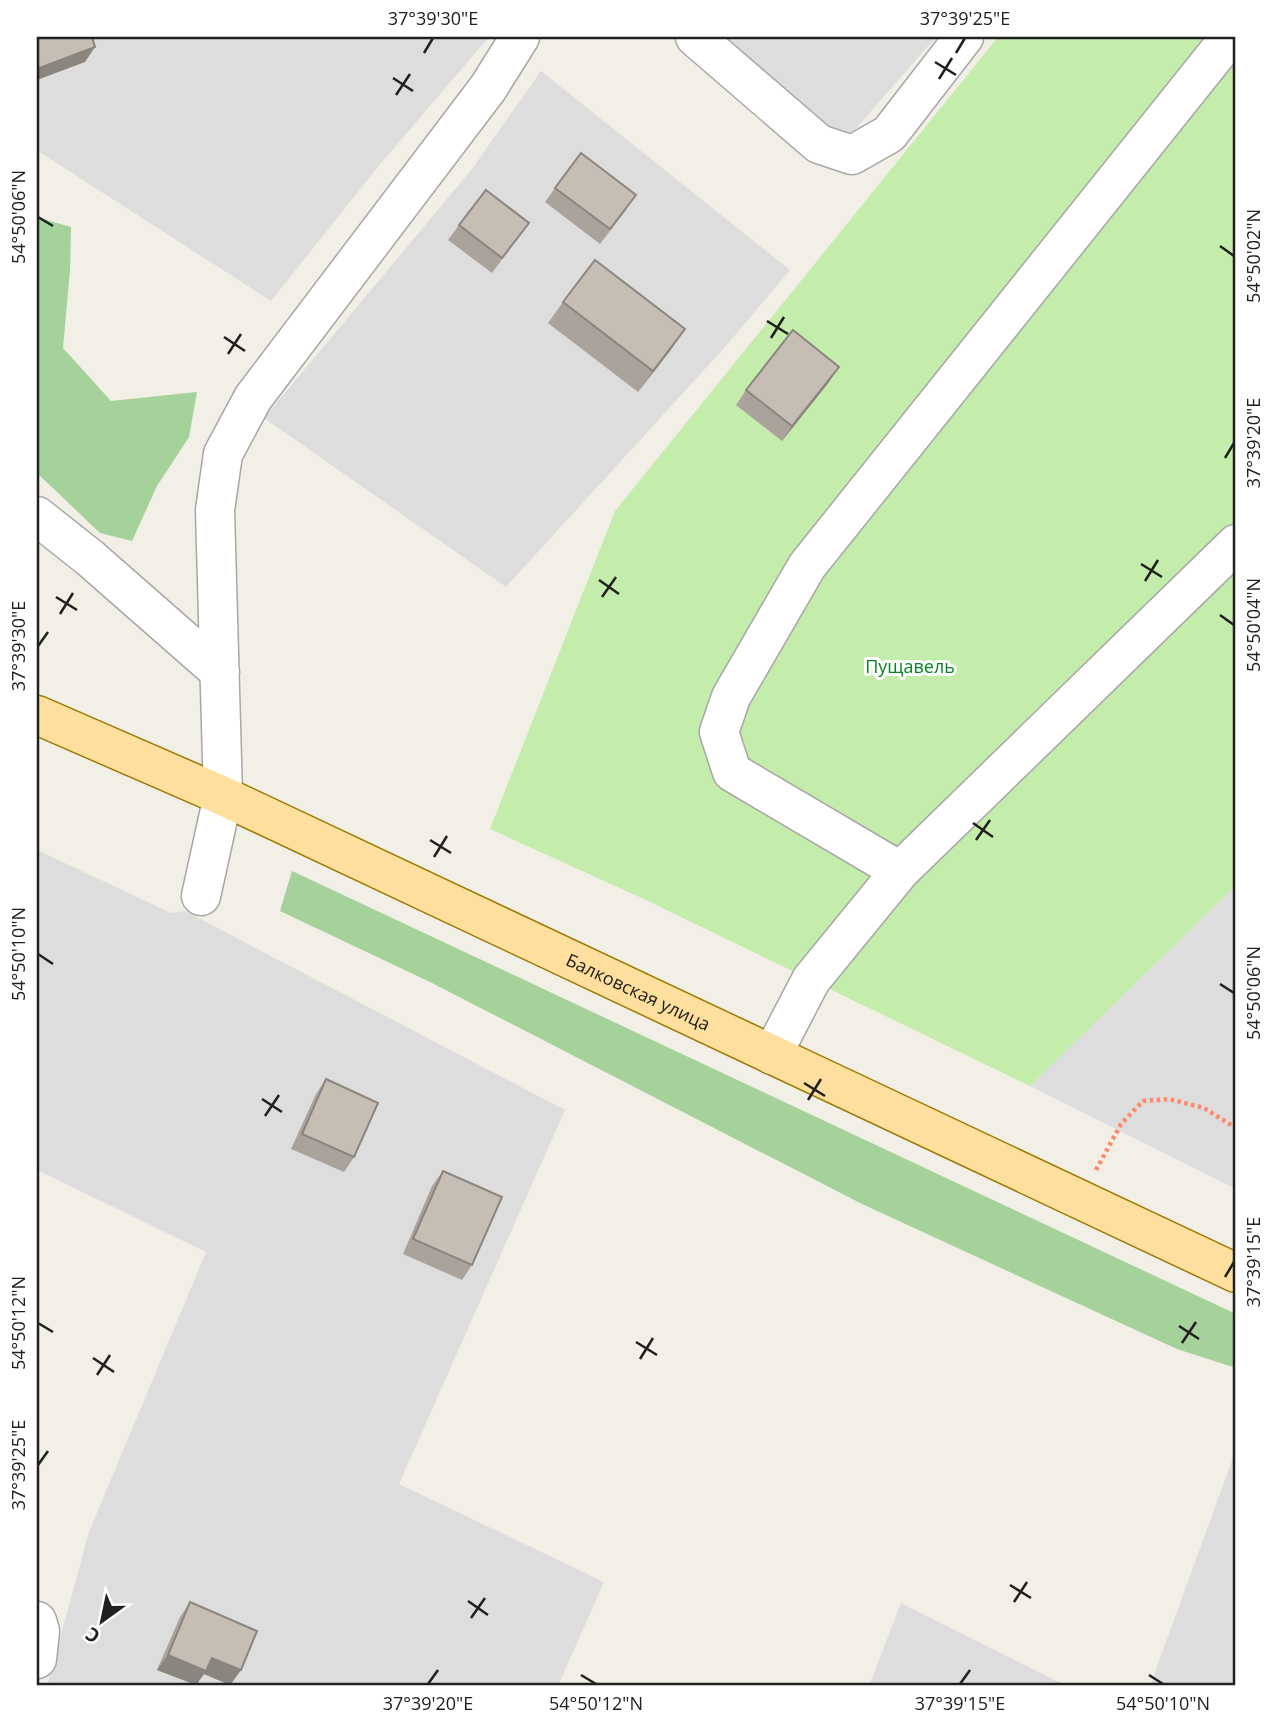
<svg xmlns="http://www.w3.org/2000/svg" width="1273" height="1723" viewBox="0 0 1273 1723" font-family="'Open Sans',sans-serif">
<rect width="100%" height="100%" fill="#f1efe6"/>
<!-- residential -->
<path fill="#dedddd" d="M37,37H489L377,168L271,301L38,151L37,152Z
M717,37H936L852,133L818,123Z
M541,71L790,270L725,347L506,587L264,418L472,169Z
M37,850L171,913L185,911L565,1110L399,1484L604,1582L558,1686H47L89,1532L206,1252L37,1170Z
M1236,885V1189L1030,1086Z
M1233,1458L1236,1460V1686H1150Z
M901,1603L1067,1686H869Z"/>
<!-- grass -->
<path fill="#c4ecab" d="M998,37H1236V885L1030,1086L646,900L490,829L615,511Z"/>
<!-- forest -->
<path fill="#a4d29a" d="M37,217L71,227L70,270L63,348L111,401L197,392L189,437L157,486L132,541L100,533L37,473Z
M292,871L1236,1314V1368L1177,1349L862,1204L430,982L280,911Z"/>
<g fill="none" stroke-linecap="round" stroke-linejoin="round">
<defs>
<path id="minor" d="M695,37L819,144L852,155L889,134L964,37
M37,516L90,558L220,672
M900,871L732,772L719,732L731,697L807,566L1230,37
M201,896L223,796L215,510L223,454L253,398L488,88L520,37
M772,1055L811,980L900,871L1236,544
M37,1621L40,1631L37,1659"/>
<g id="major">
<path id="s1" d="M37,715L223,796L1236,1273"/>
</g>
</defs>
<!-- minor casing -->
<use href="#minor" stroke="#a7a7a7" stroke-width="41"/>
<!-- major casing -->
<use href="#major" stroke="#9c7900" stroke-width="41"/>
<!-- path -->
<path stroke="#ff896a" stroke-width="4.5" stroke-dasharray="3.5 3.5" stroke-linecap="butt" d="M1096,1170L1121,1124L1143,1101L1169,1099L1204,1108L1236,1128"/>
<!-- minor -->
<use href="#minor" stroke="#fff" stroke-width="38"/>
<!-- major -->
<use href="#major" stroke="#ffdf9d" stroke-width="38"/>
</g>
<!-- wall -->
<path fill="#aaa39c" d="M555,188L626,210L600,244L545,202Z
M529,223L492,273L448,240L459,225Z
M563,302L685,329L638,392L548,323Z
M829,382L782,441L736,405L746,390Z
M326,1079L354,1157L344,1172L291,1149L316,1094Z
M443,1171L472,1265L462,1280L403,1254L432,1186Z
M190,1602L241,1670L230,1685L204,1674L196,1685L157,1670L180,1617Z"/>
<!-- shaded-wall -->
<path fill="#8b857f" d="M95,47L85,62L37,80V69Z
M685,329L670,351L638,392L653,371Z
M839,367L829,382L782,441L792,426Z
M168,1655L212,1658L241,1670L230,1685L204,1674L196,1685L157,1670Z"/>
<!-- building -->
<path fill="#c6beb5" stroke="#8b857f" stroke-width="2" d="M37,37H92L95,47L37,69Z
M581,153L636,195L610,229L555,188Z
M486,190L529,223L502,258L459,225Z
M595,260L685,329L653,371L563,302Z
M793,330L839,367L792,426L746,390Z
M326,1079L378,1103L354,1157L302,1134Z
M443,1171L502,1197L472,1265L413,1239Z
M190,1602L257,1631L241,1670L212,1658L206,1671L168,1655Z"/>
<!-- ticks -->
<path fill="none" stroke="#202020" stroke-width="2.5" d="M424,53L433,38M956,53L965,38M935,62L956,75M393,78L413,91M939,79L952,58M396,95L410,74M38,217L53,226M1220,246L1234,256M767,321L788,334M224,337L245,351M771,338L784,317M228,354L241,334M1225,458L1234,443M1141,564L1162,577M599,580L619,594M1145,581L1158,560M56,597L77,610M602,597L616,577M60,614L73,593M1220,615L1234,625M38,646L48,632M973,823L993,837M430,840L451,853M976,840L990,820M434,857L447,836M38,954L53,964M1220,984L1234,993M804,1083L825,1096M262,1099L282,1112M808,1100L821,1079M265,1116L279,1095M1225,1277L1234,1262M38,1323L53,1332M1179,1326L1199,1339M636,1342L657,1355M1182,1343L1196,1322M93,1358L114,1372M640,1359L653,1338M97,1375L110,1355M38,1465L48,1451M1010,1585L1031,1598M468,1601L488,1615M1014,1602L1027,1582M471,1618L485,1598M581,1675L596,1684M1149,1675L1163,1684M428,1684L438,1670M960,1684L970,1670"/>
<g text-anchor="middle" dominant-baseline="central" stroke-width="6" stroke-linejoin="round" paint-order="stroke">
<!-- park labels -->
<g font-size="18" fill="#088520" stroke="#fff">
<text x="910" y="666">Пущавель</text>
</g>
<!-- street labels -->
<g font-size="18" fill="#202020" stroke="#fff">
<text stroke="none"><textPath href="#s1" startOffset="662">Балковская улица</textPath></text>
</g>
</g>
<!-- border -->
<rect width="1273" height="1723" fill="none" stroke="#ffffff" stroke-width="77"/>
<!-- north arrow -->
<g transform="translate(102 1621) rotate(213)" stroke="#ffffff" stroke-width="5" paint-order="stroke">
<path d="M0-5L12 26L0 18L-12 26Z" fill="#202020"/>
<text y="-10" font-size="19" font-weight="bold" text-anchor="middle" fill="#202020">С</text>
</g>
<rect x="38" y="38" width="1196" height="1646" fill="none" stroke="#202020" stroke-width="2.5"/>
<g font-size="18" text-anchor="middle" fill="#202020">
<text x="433" y="25">37°39'30"E</text>
<text x="965" y="25">37°39'25"E</text>
<text transform="translate(19 217) rotate(-90)" y="6">54°50'06"N</text>
<text transform="translate(1254 256) rotate(-90)" y="6">54°50'02"N</text>
<text transform="translate(1254 443) rotate(-90)" y="6">37°39'20"E</text>
<text transform="translate(1254 625) rotate(-90)" y="6">54°50'04"N</text>
<text transform="translate(19 646) rotate(-90)" y="6">37°39'30"E</text>
<text transform="translate(19 954) rotate(-90)" y="6">54°50'10"N</text>
<text transform="translate(1254 993) rotate(-90)" y="6">54°50'06"N</text>
<text transform="translate(1254 1262) rotate(-90)" y="6">37°39'15"E</text>
<text transform="translate(19 1323) rotate(-90)" y="6">54°50'12"N</text>
<text transform="translate(19 1465) rotate(-90)" y="6">37°39'25"E</text>
<text x="428" y="1710">37°39'20"E</text>
<text x="596" y="1710">54°50'12"N</text>
<text x="960" y="1710">37°39'15"E</text>
<text x="1163" y="1710">54°50'10"N</text>
</g>
</svg>
